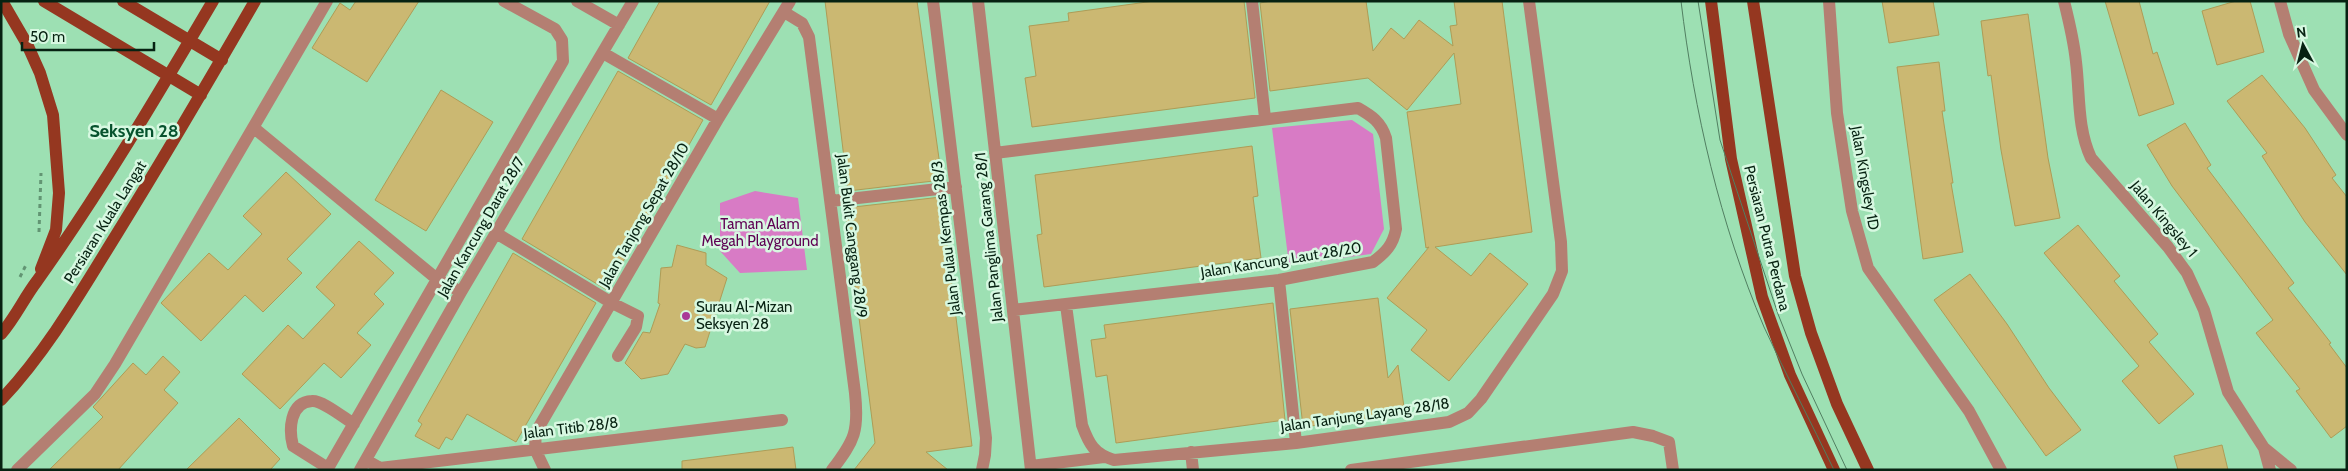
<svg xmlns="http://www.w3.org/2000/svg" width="2348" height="471" viewBox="0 0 2348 471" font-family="Cabin,sans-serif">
<rect width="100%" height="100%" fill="#9de0b3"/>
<!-- green -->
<path fill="#d87bc5" d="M1352,120L1373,134L1384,229L1371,254L1289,265L1272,128Z
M755,191L798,198L807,270L740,273L720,251V203Z"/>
<!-- building -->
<path fill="#cbb872" stroke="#ae9c56" d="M356,1H419L367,82L312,48L340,3L350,10Z
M660,1H770L711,105L628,58Z
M825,1H917L942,180L848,191Z
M1154,1H1244L1255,98L1032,127L1025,78L1036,76L1029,26L1069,21L1068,13Z
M1271,1H1366L1373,51L1391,28L1404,39L1419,20L1453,46L1450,26L1457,25L1454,1H1502L1532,232L1435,247L1471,276L1490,253L1528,284L1449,381L1411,350L1427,330L1387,298L1429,247L1426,248L1407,112L1461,104L1454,53L1407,110L1368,78L1270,91L1260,3Z
M1882,1H1933L1939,35L1889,43Z
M2105,1H2139L2153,54L2157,52L2174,104L2139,116Z
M2236,1H2250L2264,52L2217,65L2202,11Z
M2028,14L2048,158L2060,218L2015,226L2001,150L1991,75L1988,76L1981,21Z
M1939,62L1945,111H1942L1953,183H1951L1963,252L1923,259L1897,67Z
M618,71L703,120L607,290L522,239Z
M2262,75L2305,128L2336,175L2332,178L2347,197V275L2305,222L2262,156L2267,153L2227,101Z
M441,90L493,122L426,231L375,200Z
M2185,123L2211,165L2207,168L2294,283L2288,288L2331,343L2329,344L2347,368V426L2331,438L2296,391L2300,389L2256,333L2273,320L2172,186L2147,145Z
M1252,146L1258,196L1253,197L1261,258L1044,287L1037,235L1042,234L1035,175Z
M286,172L331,214L287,259L302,273L263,312L245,295L201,341L161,303L209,253L228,270L262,234L243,216Z
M941,197L972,446L926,452L948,470H854L875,443L845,208Z
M2078,225L2120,276L2114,281L2158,334L2149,342L2194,394L2159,424L2122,381L2139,366L2044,253Z
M359,241L394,273L374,294L384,304L357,333L371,345L341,378L324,363L280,409L242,374L288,325L303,339L335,305L316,287Z
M677,245L706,253V265L727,278L705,347L696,348L685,344L668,374L641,379L625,363L643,332L650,333L660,304L658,303L661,268L672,267Z
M513,253L596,303L516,442L467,414L452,440L446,437L439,449L415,436L422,424L418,421Z
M1970,274L2007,324L2049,388L2081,430L2046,456L1934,300Z
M1378,298L1388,378L1398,365L1405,414L1303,427L1290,309Z
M1273,303L1285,420L1116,443L1107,375L1096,377L1091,340L1106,338L1104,325Z
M163,356L180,372L164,390L178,403L118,470H49L103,417L93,407L133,363L146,375Z
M239,418L280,459L270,470H186Z
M2222,445L2228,470H2178L2174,456Z
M793,447L796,470H682V461Z"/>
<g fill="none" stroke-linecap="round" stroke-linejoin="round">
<!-- path -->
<path stroke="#629573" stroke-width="3" stroke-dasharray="4 4" stroke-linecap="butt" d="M39,232L41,173
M20,277L26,265"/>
<!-- minor -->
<path stroke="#b47f72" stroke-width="12" d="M577,1L619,25
M933,1L986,438L985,455L982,470
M978,1L1031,470
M1252,1L1265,118
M1829,1L1837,113L1852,211L1868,268L1969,411L2001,470
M2064,1C2069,21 2074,42 2076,62C2080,94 2077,128 2091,158L2168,247L2187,273L2204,310L2228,392L2264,448L2291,470
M2280,1L2289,34L2314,90L2347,135
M784,12L802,23L809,37L855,393C859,431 855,440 832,470
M603,53L718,119
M254,128L437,279L461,292
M995,153L1358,108C1372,116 1381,122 1386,138L1396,229C1393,245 1386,252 1373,262L1279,280L1013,310
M831,201L956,187
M496,233L612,303L638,316L636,327L618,356
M1279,280L1296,443
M1066,305L1082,425C1089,444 1094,454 1114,460L1296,443L1449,422L1468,413L1481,399L1553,294L1562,271L1561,242L1529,1
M2264,448L2270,470
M1191,452L1193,470
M366,460L380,468L782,420
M1031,466L1104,457
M328,468L293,446C289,431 289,402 312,401C322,400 344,418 354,424
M17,470L95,394L115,364L327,1
M327,470L563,61L562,40L555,29L504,1
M360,470L461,292L633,1
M545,470L535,449L536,432L718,119L790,1
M1351,470L1633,432L1653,436L1669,442L1673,470"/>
<!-- major -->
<path stroke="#953720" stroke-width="12" d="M2,1L27,44L40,73L53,115L59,193L56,230L41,269
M44,1L201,95
M123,1L222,60
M1711,1L1731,159L1762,297L1790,375L1834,470
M1753,1L1795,276L1811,333L1837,404L1868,470
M1,334C15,318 24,298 37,281C101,191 157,96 213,1
M1,400C48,350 82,290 118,232C165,156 210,79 255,1"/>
<!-- tram -->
<path stroke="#517f61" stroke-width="1" d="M1681,1C1694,111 1720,224 1764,327C1786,375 1811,422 1834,470
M1698,1L1720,140L1778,314L1802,374L1847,470"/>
</g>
<!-- markers -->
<circle fill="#a93a97" stroke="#d7f8e1" stroke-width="2" cx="686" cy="316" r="5"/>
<g text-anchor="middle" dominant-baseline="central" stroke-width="5" stroke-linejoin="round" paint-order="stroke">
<!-- street labels -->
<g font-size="15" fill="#072212" stroke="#d7f8e1">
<text transform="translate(1865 178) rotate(80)">Jalan Kingsley 1D</text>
<text transform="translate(644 215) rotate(-60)">Jalan Tanjong Sepat 28/10</text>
<text transform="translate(2164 219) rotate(50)">Jalan Kingsley 1</text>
<text transform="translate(105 222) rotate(-58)">Persiaran Kuala Langat</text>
<text transform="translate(481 227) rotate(-60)">Jalan Kancung Darat 28/7</text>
<text transform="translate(852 236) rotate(83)">Jalan Bukit Canggang 28/9</text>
<text transform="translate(989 237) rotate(-96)">Jalan Panglima Garang 28/1</text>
<text transform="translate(946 238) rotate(-97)">Jalan Pulau Kempas 28/3</text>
<text transform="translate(1767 238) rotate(76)">Persiaran Putra Perdana</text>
<text transform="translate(1281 260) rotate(-9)">Jalan Kancung Laut 28/20</text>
<text transform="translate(1365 415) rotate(-8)">Jalan Tanjung Layang 28/18</text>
<text transform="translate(571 428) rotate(-7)">Jalan Titib 28/8</text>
</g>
<!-- park labels -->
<g font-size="15" fill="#5f0053" stroke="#d7f8e1">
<text x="760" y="224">Taman Alam<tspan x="760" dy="17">Megah Playground</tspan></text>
</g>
<!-- poi labels -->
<g font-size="15" fill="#072212" stroke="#d7f8e1" text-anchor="start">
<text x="696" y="307">Surau Al-Mizan<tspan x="696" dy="17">Seksyen 28</tspan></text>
</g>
<!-- quarter labels -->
<g font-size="18" font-weight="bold" fill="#06522d" stroke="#d7f8e1">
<text x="134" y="131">Seksyen 28</text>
</g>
</g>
<!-- border -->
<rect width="2348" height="471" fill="none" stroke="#072212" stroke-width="5"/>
<!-- north arrow -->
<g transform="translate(2303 45) rotate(353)" stroke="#d7f8e1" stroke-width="4" paint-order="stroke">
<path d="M0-4L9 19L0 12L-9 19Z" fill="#072212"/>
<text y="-8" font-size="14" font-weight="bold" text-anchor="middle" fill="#072212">N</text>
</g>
<!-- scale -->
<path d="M22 42v8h132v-8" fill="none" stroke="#072212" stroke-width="2.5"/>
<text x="30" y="42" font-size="15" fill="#072212" stroke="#d7f8e1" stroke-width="4" paint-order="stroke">50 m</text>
</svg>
